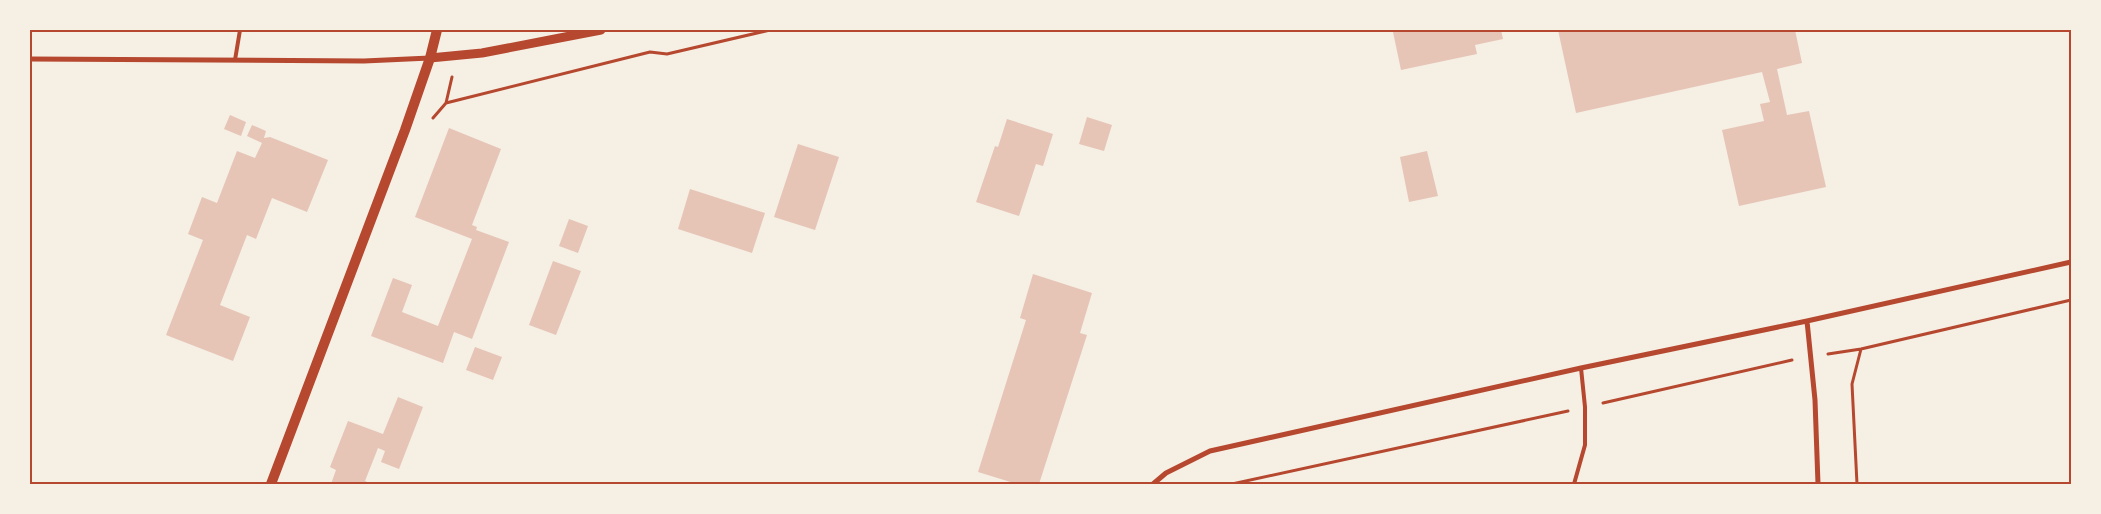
<svg xmlns="http://www.w3.org/2000/svg" width="2101" height="514" viewBox="0 0 2101 514" font-family="'Fira Sans Condensed',sans-serif">
<rect width="100%" height="100%" fill="#f6efe4"/>
<!-- building -->
<path fill="#e6c5b7" d="M1402,30H1501L1503,39L1475,45L1477,54L1401,70L1393,32Z
M1558,30H1795L1802,63L1777,69L1787,115L1809,111L1826,187L1739,206L1722,130L1764,121L1760,104L1770,102L1762,72L1576,113Z
M230,115L246,122L241,136L224,129Z
M1087,117L1112,125L1104,151L1079,144Z
M1007,119L1053,134L1043,166L1036,164L1019,216L976,202L995,146L998,147Z
M252,125L266,131L264,138L270,137L328,160L307,212L272,198L256,239L247,235L220,305L250,317L233,361L166,335L203,240L188,234L202,197L217,203L237,151L255,158L262,143L247,136Z
M449,128L501,149L472,225L477,227L476,230L509,242L472,339L454,332L443,363L371,336L393,278L412,285L402,312L438,326L472,239L415,217Z
M798,144L839,157L815,230L774,217Z
M1427,151L1438,196L1409,202L1400,157Z
M690,189L765,213L752,253L678,229Z
M569,219L588,226L578,253L559,246Z
M553,261L581,271L556,335L529,325Z
M1033,274L1092,293L1080,333L1087,335L1039,484H1017L978,472L1026,320L1020,318Z
M475,347L502,357L493,380L466,370Z
M398,397L423,407L399,469L381,462L385,451L378,448L365,481L372,484H331L336,470L330,467L348,421L383,434Z"/>
<g fill="none" stroke-linecap="round" stroke-linejoin="round">
<!-- path -->
<path stroke="#b5482f" stroke-width="3" d="M446,103L650,52L667,54L770,30
M433,118L446,103L452,77
M1828,354L1861,349L2071,300
M1603,403L1792,360
M1232,484L1568,411
M1857,484L1852,384L1861,349"/>
<!-- service -->
<path stroke="#b5482f" stroke-width="4" d="M235,60L240,30
M1574,484L1585,445V407L1581,368"/>
<!-- minor -->
<path stroke="#b5482f" stroke-width="5" d="M30,59L364,61L430,58
M1807,321L1815,400L1818,484
M1153,484L1166,473L1210,451L1581,368L1807,321L2071,262"/>
<!-- tertiary -->
<path stroke="#b5482f" stroke-width="9" d="M430,58L482,53L601,30"/>
<!-- secondary -->
<path stroke="#b5482f" stroke-width="10" d="M271,484L405,130L430,58L437,30"/>
</g>
<!-- border -->
<rect width="2101" height="514" fill="none" stroke="#f6efe4" stroke-width="62"/>
<rect x="31" y="31" width="2039" height="452" fill="none" stroke="#b5482f" stroke-width="2"/>
</svg>
